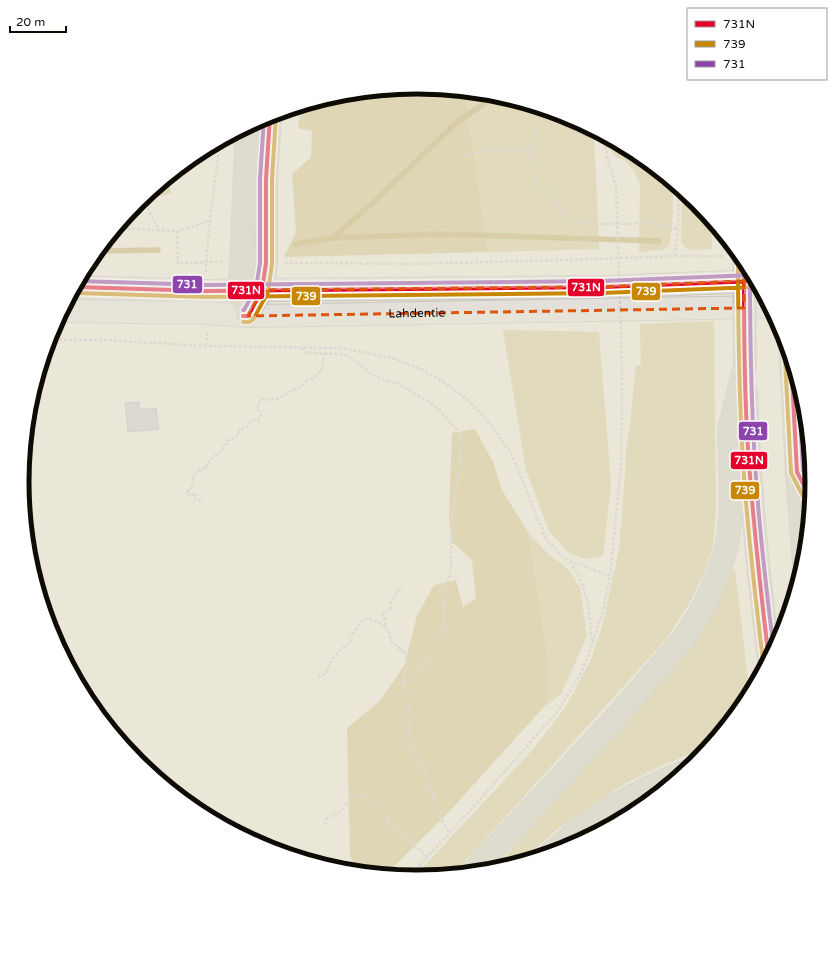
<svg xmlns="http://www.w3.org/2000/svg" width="835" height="965" viewBox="0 0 835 965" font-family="'Varela Round',sans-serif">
<rect width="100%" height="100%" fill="#eae6d8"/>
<!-- green -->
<path fill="#d8cc9c" d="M465,92L495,95L569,117L594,130L599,249L488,252Z
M609,138L637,154L673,183C673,202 673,228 669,246L662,250L639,252L640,185L634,170L624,160L616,157L612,152Z
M682,190L697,203L712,221V249L692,250L686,248L681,242V233Z
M714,321L716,510L713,545L705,571L690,602L667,638L454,874L413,878L536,746L569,702L591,659L603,623L619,549L625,475L626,451L630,424L636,365H641L640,324Z
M503,330L599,332L611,484L603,556L585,559L569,553L549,531L526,470Z
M528,532L544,550L569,570L580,588L587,636L561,694L542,709L548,696L549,665Z
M732,570H735L750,696L746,702L705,752L704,748L663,765L624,784L556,830L520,863L492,871L613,735L698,633L717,605Z
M648,803L637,811L593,835L604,827Z"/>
<!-- forest -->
<path fill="#d3c48b" d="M418,87L465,92L488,252L284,257L296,232L292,174L311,157L312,131L298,128L301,107L341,95Z
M169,178L171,193L139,202Z
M475,429L493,462L502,490L528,532L549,665L548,696L542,709L447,814L385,875L355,872L350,854L347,728L380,701L404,666L417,616L434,585L456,580L463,607L476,598L472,560L452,542L449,517L452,433Z"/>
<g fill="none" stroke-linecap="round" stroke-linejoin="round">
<!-- stream -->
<path stroke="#c1af68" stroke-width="5.5" d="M333,238L378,198L457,122L497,95
M295,244L333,238L438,234L659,241
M99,251L158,250"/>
</g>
<!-- building -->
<path fill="#cacac9" stroke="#b6b6b4" d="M139,402L140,410L156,408L159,429L128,432L125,403Z"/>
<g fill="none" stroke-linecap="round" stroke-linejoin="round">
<defs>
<g id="major">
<path d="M76,287L206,291L262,290L602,287L756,281"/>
<path id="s1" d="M63,311L206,313L248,316L770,307"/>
</g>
<path id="highway" d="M247,127L240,291L248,316
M248,316L262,290L266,263V179L270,116
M791,359L797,472L804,564
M746,391L749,463L758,566L769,660
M550,854C589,818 638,789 687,771
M472,873L618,715L684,638L704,606L718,574L727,545L731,515V489L729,430L745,365"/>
</defs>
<!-- major casing -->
<use href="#major" stroke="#c8c5be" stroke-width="24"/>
<!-- highway casing -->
<use href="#highway" stroke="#c8c5be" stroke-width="24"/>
<!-- path -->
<path stroke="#cccbc7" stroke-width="2.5" stroke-dasharray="3 2" stroke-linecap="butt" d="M545,110L534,137L531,149L534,170L538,183L551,197L566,216L580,223L588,224H629L646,222L657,224L673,228L678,229
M604,136L608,161L616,186
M464,157L477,152L505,149L521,150L531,149
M143,199L159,230
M117,228L177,231L210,221
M177,231L178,264L206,262H222
M675,256L678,229L679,188
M285,263L414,264L566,260L675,256H724
M206,272V262L210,221L220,142
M207,333V346
M49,340H102L207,346L343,348L392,358L421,369L442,381L469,401L493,427L512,455L545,537L555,549L562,556L570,561L610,576
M301,348L306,352L309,353L341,354L347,356L354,360L372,375L387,381L397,383L429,402L438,409L458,431L460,436L461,443L459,455L460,467L455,495L452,517V540L451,554V570L445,589L444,601V617L443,630L437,640L436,647L423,664L411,680L408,682L405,681L404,679C404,670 410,658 403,650L402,651L401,649L400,650L398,646L391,642L390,635L386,627L383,613L390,609L392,600L401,586
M201,501L195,499L197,497L196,494L195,493L190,496L187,494V492L193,486C192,482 193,475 197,472C199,470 204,469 207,467L206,465C208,461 212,459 215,456C219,453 223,448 227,444V441C233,438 239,438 239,431L245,427H247L252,420H258L261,415C256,408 257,407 260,399H263L270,400L277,399L284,396L287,393L302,386L306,381L314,378L318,373L321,371C321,368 323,364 323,361C324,358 323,357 324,354
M570,561C575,570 582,580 584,590C589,606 590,623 592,640
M318,678L326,673L331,660L337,654L340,650L349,644L352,640L350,637L351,634L355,632C362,612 372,618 386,627
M404,680L403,687L406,692L409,707V741L411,749L414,756L422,764L428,778L429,788L433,794L434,806L449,833
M325,825L327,818L342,811L346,804L354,796L368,797L383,808L389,822L409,841L428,857
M409,877L466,815L558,711L581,673L589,653L603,611L610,576L621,465L622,412V365"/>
<!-- major -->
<use href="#major" stroke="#e2e0d9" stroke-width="22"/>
<!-- highway -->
<use href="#highway" stroke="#d1cfc3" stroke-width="22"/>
<defs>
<path id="highway-bridge" d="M744,259L745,365"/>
</defs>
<!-- highway-bridge casing -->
<use href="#highway-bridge" stroke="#c8c5be" stroke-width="24" stroke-linecap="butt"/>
<!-- path-bridge -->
<path stroke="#cccbc7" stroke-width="2.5" stroke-dasharray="3 2" stroke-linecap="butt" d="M616,186L622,365"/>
<!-- highway-bridge -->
<use href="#highway-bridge" stroke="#d1cfc3" stroke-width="22"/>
<defs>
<path id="bus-1" d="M744,260C744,328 744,396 749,463C754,529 761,595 769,660
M76,287L206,291L602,287L756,281
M243,316H248L262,290L266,263V179L270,116
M791,359L797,472L811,499"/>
<path id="bus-2" d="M738,259C738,327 739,394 743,462C747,528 755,595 763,661
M76,293L206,297L602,293L756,287
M243,322H249L253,320L268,292L272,264V179L276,116
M785,359L791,473L806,502"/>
<path id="bus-3" d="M750,270C750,334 751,399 755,464C759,526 766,588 774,651
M79,281L206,285L602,281L753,275
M243,310H244L256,288L260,263V179L264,118
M798,382L803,470L812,489"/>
</defs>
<!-- bus-1 casing -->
<use href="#bus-1" stroke="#fff" stroke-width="7"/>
<!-- bus-2 casing -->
<use href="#bus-2" stroke="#fff" stroke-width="7"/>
<!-- bus-3 casing -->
<use href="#bus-3" stroke="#fff" stroke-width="7"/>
<!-- bus-1 -->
<use href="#bus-1" stroke="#e4002b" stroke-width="4"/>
<!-- bus-2 -->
<use href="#bus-2" stroke="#c88701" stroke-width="4"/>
<!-- bus-3 -->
<use href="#bus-3" stroke="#8e44ad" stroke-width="4"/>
</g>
<!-- marked area -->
<path d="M0 0H835V965H0ZM744,281V308L248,316L262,290L602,287Z" fill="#eae6d8" fill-opacity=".55" fill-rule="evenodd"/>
<path fill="none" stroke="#dd550c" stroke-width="3" stroke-dasharray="8 5" stroke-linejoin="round" d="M744,281V308L248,316L262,290L602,287Z"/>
<g text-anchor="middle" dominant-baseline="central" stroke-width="3.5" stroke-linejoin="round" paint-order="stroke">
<!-- street labels -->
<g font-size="12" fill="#0e0b04" stroke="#fff">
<text stroke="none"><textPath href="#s1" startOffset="354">Lahdentie</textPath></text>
</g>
</g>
<!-- crop -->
<path d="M0 0H835V965H0ZM29 482a388 388 0 1 1 776 0a388 388 0 1 1-776 0Z" fill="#fff" fill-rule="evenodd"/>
<path fill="none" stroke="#0e0b04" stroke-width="5" d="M29 482a388 388 0 1 1 776 0a388 388 0 1 1-776 0Z"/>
<g stroke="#fff" stroke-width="1.5">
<rect x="172" y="275" width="31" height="19" rx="4" fill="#8e44ad"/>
<rect x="567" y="278" width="38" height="19" rx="4" fill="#e4002b"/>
<rect x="227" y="281" width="38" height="19" rx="4" fill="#e4002b"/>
<rect x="631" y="282" width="30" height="19" rx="4" fill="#c88701"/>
<rect x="291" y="286" width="30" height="20" rx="4" fill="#c88701"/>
<rect x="738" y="421" width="30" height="20" rx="4" fill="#8e44ad"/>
<rect x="730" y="451" width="38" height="19" rx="4" fill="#e4002b"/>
<rect x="730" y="481" width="30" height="19" rx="4" fill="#c88701"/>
</g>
<g font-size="11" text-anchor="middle" font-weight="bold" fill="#fff">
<text x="187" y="288">731</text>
<text x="586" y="291">731N</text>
<text x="246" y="294">731N</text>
<text x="646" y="295">739</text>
<text x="306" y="300">739</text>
<text x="753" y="435">731</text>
<text x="749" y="464">731N</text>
<text x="745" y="494">739</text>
</g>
<!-- legend -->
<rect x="687" y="8" width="140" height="72" fill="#ffffff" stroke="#9f9d9b"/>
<rect x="695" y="21" width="20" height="6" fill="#e4002b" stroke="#9f9d9b"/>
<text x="723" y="28" font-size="12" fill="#0e0b04">731N</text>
<rect x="695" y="41" width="20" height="6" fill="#c88701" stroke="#9f9d9b"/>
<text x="723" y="48" font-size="12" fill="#0e0b04">739</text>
<rect x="695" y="61" width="20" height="6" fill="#8e44ad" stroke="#9f9d9b"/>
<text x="723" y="68" font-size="12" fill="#0e0b04">731</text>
<!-- scale -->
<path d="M10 26v6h56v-6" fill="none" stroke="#0e0b04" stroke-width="2"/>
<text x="16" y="26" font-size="12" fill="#0e0b04" stroke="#ffffff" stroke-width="3" paint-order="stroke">20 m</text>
</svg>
